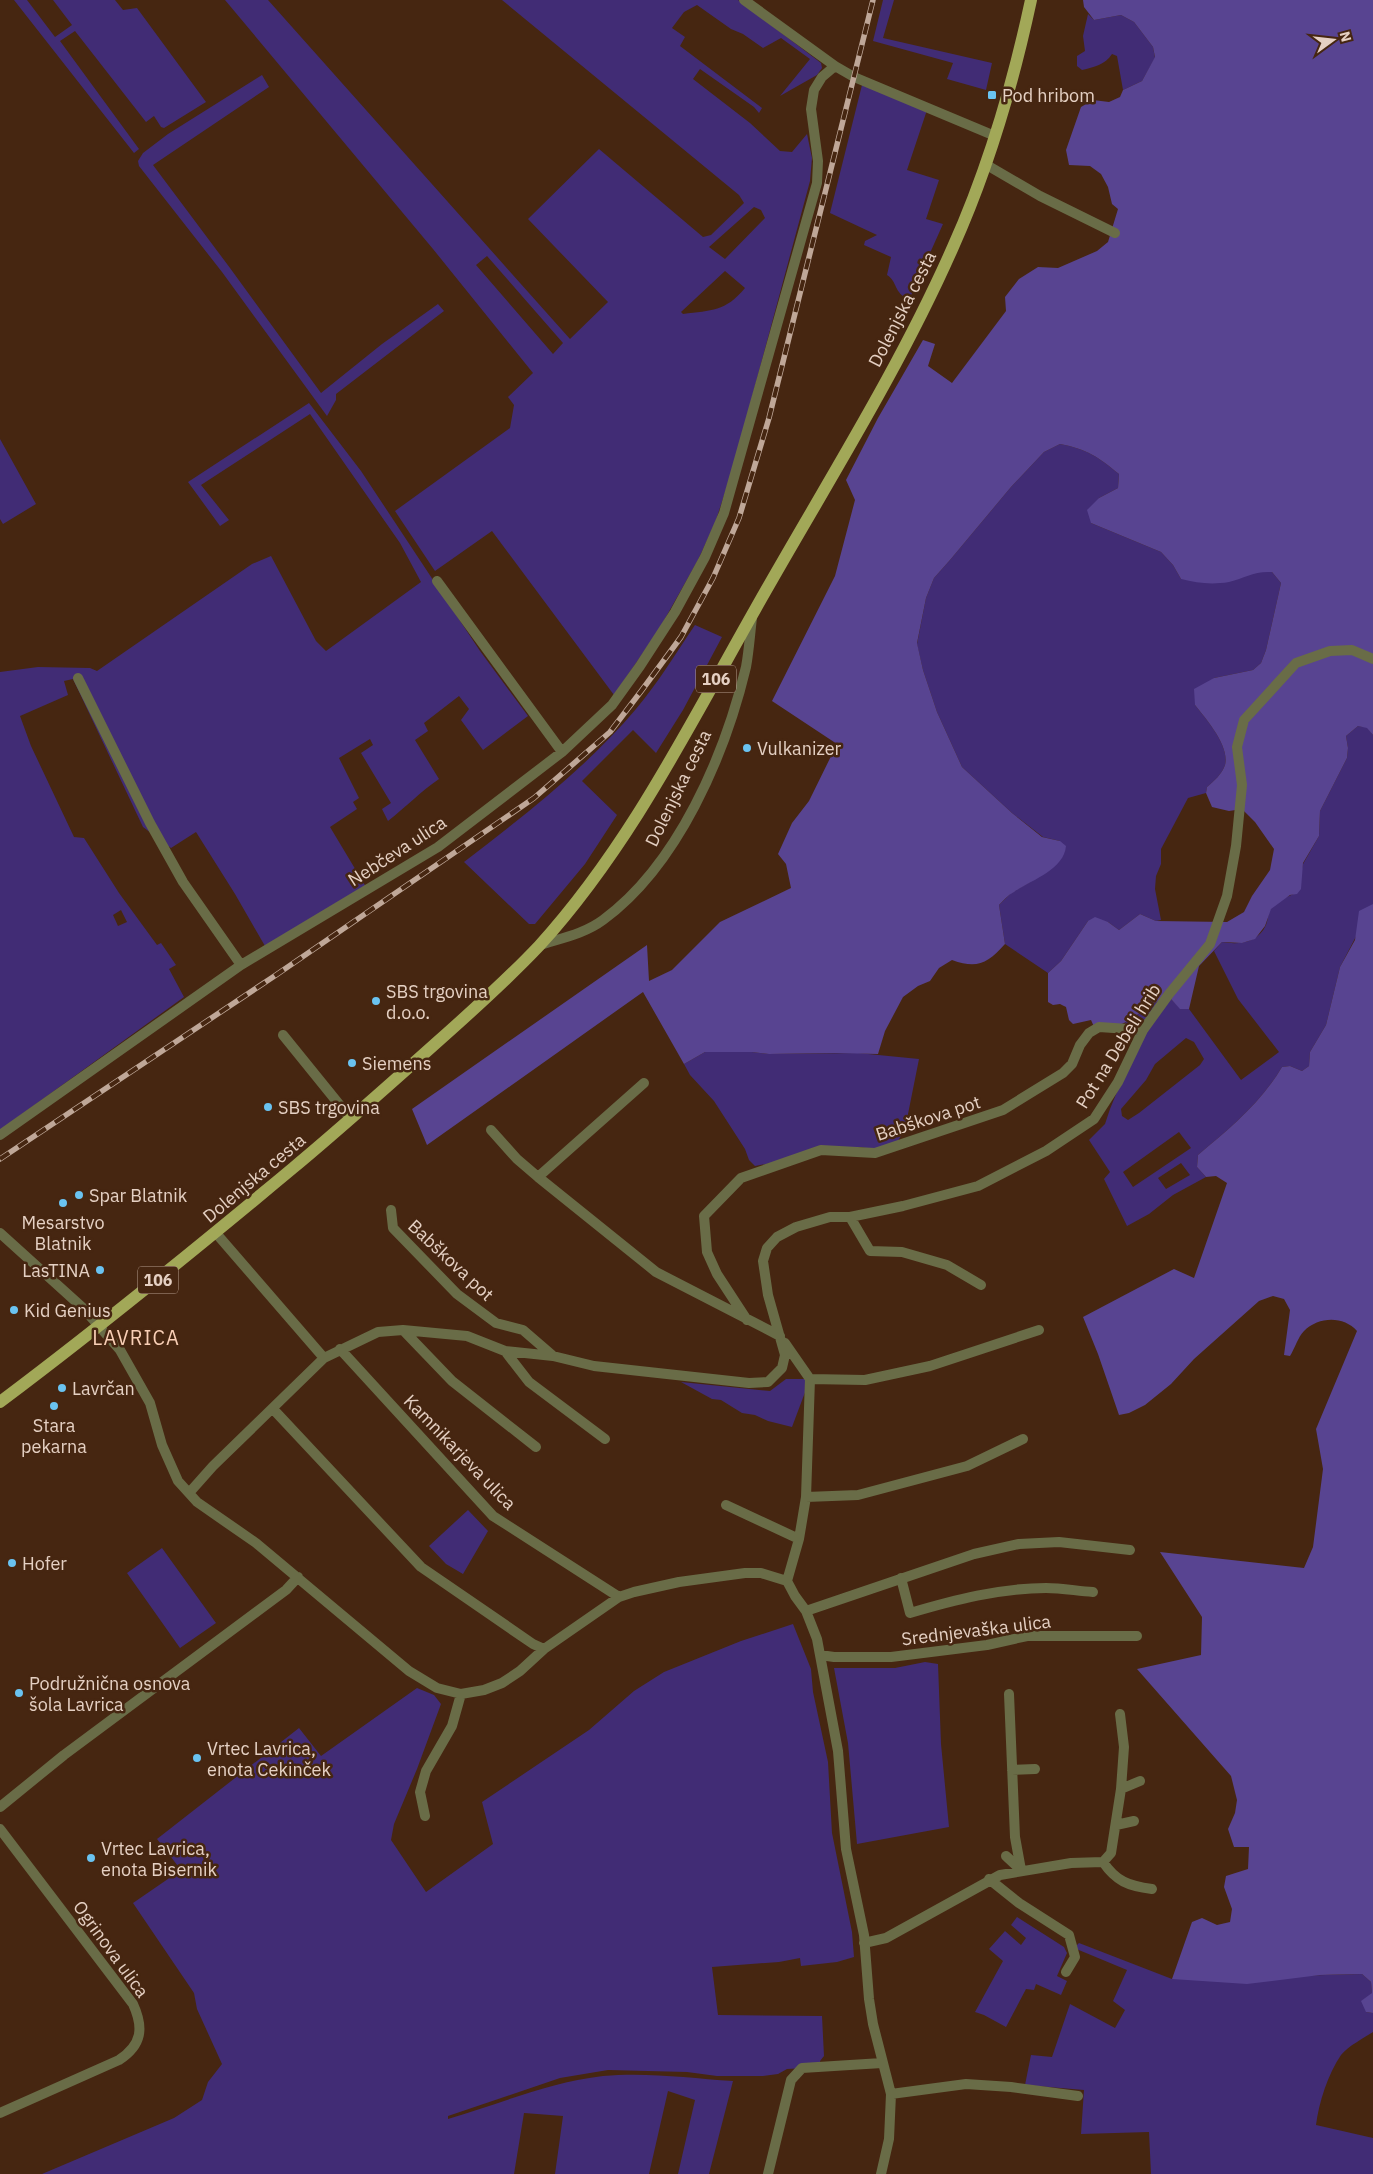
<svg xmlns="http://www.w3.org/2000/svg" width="1373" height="2174" viewBox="0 0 1373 2174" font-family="'IBM Plex Sans',sans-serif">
<rect width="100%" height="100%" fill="#462611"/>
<!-- green -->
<path fill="#412c75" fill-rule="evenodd" d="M14,0H27L55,37L72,25L53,0H115L123,10L137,8L206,102L164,128L161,127L154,116L146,122L75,31L60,41L139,149L134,153Z
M225,0H268L570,339L608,302L528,219L599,149L703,237L711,235L744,203L739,195L502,0H738L821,63L822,68L817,75L780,96L810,59L781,38L763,48L743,34L731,29L697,5L684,12L672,28L685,37L680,46L762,108L759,113L754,107L700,69L693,79L750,123L780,151L792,152L807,134L812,158L810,181L733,468L715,523L698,560L658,631L614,695L492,531L435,571L395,511L510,428L514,405L508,397L533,373L433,249ZM754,207L761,210L765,218L725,259L709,247ZM487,256L563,343L553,354L476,265ZM725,271L745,288C725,312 712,310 683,314L681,312Z
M883,0H894L883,38L992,63L986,90L947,79L953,63L873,41Z
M1088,14L1094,20L1121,15L1134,22L1153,47L1155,58L1142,81L1123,90L1117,56L1112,54C1105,65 1094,67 1082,70L1077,66V56L1085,51L1083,36Z
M262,75L269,87L153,165L230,268L321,393L382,344L438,304L444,311L336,394V400L327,416L222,272L139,166L138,161L143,153L168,134Z
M862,85L927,110L907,170L939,180L926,219L943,224L909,300C893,292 898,282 887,275L891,257L864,245L865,241L877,235L830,213Z
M309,403L361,471L480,651L528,716L483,750L461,720L469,709L459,696L424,723L428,731L415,740L439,779C420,792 406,807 388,821L382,809L391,803L361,753L373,745L370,739L339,758L359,798L353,802L357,809L330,827L366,887L265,946L235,894L196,832L171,848L143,827L73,679L64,681L68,695L20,716L31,746L74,837L84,838L119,893L157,945L161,943L176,965L169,969L184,997L0,1130V672L38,667L90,668L97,671L252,564L271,556L316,641L326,651L421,582L400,543L310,414L201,485L229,520L220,526L188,482ZM121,910L127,922L118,926L113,915Z
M0,439L36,504L3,524L0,519Z
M1060,444C1087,449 1098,457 1119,474L1118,488L1099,498L1091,523L1161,552L1173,565L1181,579L1230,581L1258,571L1272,572L1281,583L1266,650L1261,663L1253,670L1214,678L1195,705C1206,719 1230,746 1225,765C1222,774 1214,781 1207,787L1206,793L1188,798L1161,849V864L1156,876L1155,889L1161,920L1156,921L1140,914L1119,930L1108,922L1088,921L1061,961L1048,973L1005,944L999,905L1011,893L1030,882L1060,841L1043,837L1012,813L962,767L937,712L923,670L917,644L926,598L934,578L950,560L1011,487L1044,452Z
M695,625L722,637L683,710L656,753L633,730L582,781L617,815L585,864L535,924H529L464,862C525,815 586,768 636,709C658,683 676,653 695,625Z
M1358,726L1367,727L1373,735V904L1340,967L1326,1025L1310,1052L1309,1066L1302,1071L1290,1066L1282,1067C1261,1103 1229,1129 1198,1155L1197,1167L1206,1177L1173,1195L1149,1214L1127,1226L1104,1179L1110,1172L1089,1140L1105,1124L1110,1109L1139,1038L1125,1023L1161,999H1171L1180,1008L1189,1009L1241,1080L1279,1052L1238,999L1214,951L1222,942C1239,945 1258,943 1266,925C1268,920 1268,914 1270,910C1275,902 1289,895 1297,893L1303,864L1319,836L1320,811L1347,758L1348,748L1346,736ZM1186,1038L1194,1042L1204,1059L1200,1065L1139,1113L1128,1120L1122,1116L1121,1109L1146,1080L1155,1064ZM1179,1132L1191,1148L1133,1187L1123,1172ZM1181,1163L1190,1175L1166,1189L1158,1178Z
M705,1052H752L769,1054L858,1053L919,1059L905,1129L895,1146L884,1151L860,1147L755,1166L749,1160L745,1149L714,1101L690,1075L684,1064Z
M786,1379H810L792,1427L768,1421L755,1415L742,1413L721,1400L712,1399L681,1382L770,1391Z
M468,1510L488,1531L463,1574L446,1564L429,1546Z
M162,1548L216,1623L180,1648L127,1573Z
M793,1624L811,1669L813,1692L828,1762L832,1833L852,1932L854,1957L837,1962L801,1966L800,1958L779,1962L712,1967L718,2015L822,2016L824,2056L820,2061L821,2067L787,2069L778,2074L763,2076H717L687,2072L608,2070L560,2078L448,2116V2119C499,2104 550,2082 603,2076C646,2072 690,2078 733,2081L709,2174H678L695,2100L668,2091L649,2174H555L563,2116L524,2113L514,2174H42L174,2118L202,2100L208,2082L222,2064L197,2009L194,1993L133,1903L181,1870L157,1839L299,1728L321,1756L417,1688L434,1695L441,1704L417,1769L394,1824L391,1840L426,1892L493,1844L482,1802L589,1730L634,1691L664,1672L741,1641Z
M925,1662L938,1664L941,1744L949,1827L857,1844L848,1743L834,1668H895Z
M1017,1917L1064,1947L1067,1953L1057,1976L1067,1981L1061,1995L1036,1984L1034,1990L1026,1989L1006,2027L984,2015L975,2012L1003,1961L989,1949L1005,1931L1021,1945L1026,1938L1011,1925Z
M1079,1943L1172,1979L1362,1974L1371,1982L1372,1993L1366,2012L1373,2013V2032C1364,2038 1348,2046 1341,2055C1328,2074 1319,2102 1316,2125L1373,2138V2174H1151L1149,2132L1081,2134L1084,2090L1025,2085L1031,2055L1052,2057L1070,2004L1115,2028L1125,2010L1113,2001L1127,1970L1074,1948Z"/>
<!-- forest -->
<path fill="#584491" d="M1083,0H1373V735L1367,728L1358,726L1346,736L1348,748L1347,758L1320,811L1319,836L1303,863L1301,889L1297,894L1290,895L1271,909L1265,926L1255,939L1242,943L1222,942L1199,966L1189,1009H1180L1171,999C1153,998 1141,1014 1126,1022C1116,1027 1106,1028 1095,1029L1091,1020L1073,1024L1069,1020L1066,1007L1060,1004L1053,1005L1048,1002V973L1061,961L1088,921L1095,917L1108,922L1119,930L1140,914L1156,921L1227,922L1244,912L1252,896L1270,870L1274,849L1255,822L1242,809L1229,811L1212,807L1206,793L1207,787C1214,781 1222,774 1225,765C1230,746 1206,719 1195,705L1194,689L1214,678L1253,670L1261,663L1266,650L1281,583L1272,572C1253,571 1245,578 1229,582C1211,585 1197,583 1181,579L1173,565L1161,552L1091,523L1087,510L1099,498L1118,488L1119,474C1098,457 1087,449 1060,444L1044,452L1011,487L950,560L934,578L926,598L917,643L923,670L937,712L962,767L1012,813L1042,837L1060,841L1066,846C1064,870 1031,880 1014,892C1008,895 1004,900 999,905L1005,944C987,964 977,969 952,960L939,968L930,981L918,986L903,997L885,1031L878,1054L836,1053L769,1054L752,1052H705L684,1064L643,992L427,1145L412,1109L647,945L649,981L672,970L720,922L791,888L786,864L778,854L792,823L809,801L837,744L772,701L835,576L855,500L846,480L878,418L923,340L935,344L928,366L952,383L1006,311L1005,297L1019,279L1038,267L1058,268L1097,251L1108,242L1118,209L1112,204L1108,187L1101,174L1090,166L1069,165L1066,150L1081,107L1093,100L1109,102L1120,97L1123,90L1142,81L1155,57L1153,47L1134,22L1121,15L1094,20L1084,7Z
M1373,904V2013L1366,2012L1361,2001L1372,1993L1371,1982L1362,1974L1320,1975L1247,1984L1172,1979L1192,1922L1202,1918L1217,1925L1230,1922L1232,1909L1224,1887L1226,1876L1248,1869L1249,1847H1234L1228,1829L1235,1813L1237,1800L1231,1776L1137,1669L1201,1655L1202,1617L1160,1552L1304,1568L1313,1547L1323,1469L1316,1429L1357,1331C1344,1316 1319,1316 1304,1331C1298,1337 1295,1348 1290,1356L1284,1355L1290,1310L1284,1299L1273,1296L1259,1301L1194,1359L1171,1384L1145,1405L1129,1413L1119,1415L1098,1354L1083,1317L1174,1269L1194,1278L1227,1183L1216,1176L1206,1177L1197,1167L1198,1155C1229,1129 1261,1103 1282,1067L1290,1066L1302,1071L1309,1066L1310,1052L1326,1025L1340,967L1355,940L1359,911Z"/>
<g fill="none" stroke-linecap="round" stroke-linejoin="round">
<!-- minor -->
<path stroke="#696c47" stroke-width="10" d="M744,0L835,66L854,77L995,136
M985,164L1040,196L1115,233
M437,581L562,752
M78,678L150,823L183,882L241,965
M540,945C562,938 584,934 603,920C678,865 725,755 746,667C749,651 750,634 752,618
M283,1035L351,1119
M491,1130L517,1159L538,1177L656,1272L780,1336
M0,1135L241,965L438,847L562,752L612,705L640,666L675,612L705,557L724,513L817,183L818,161L811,109L814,90L822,77L835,66
M538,1177L644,1083
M391,1210L393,1228L457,1294L496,1323L523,1330L552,1355
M850,1217L870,1251L902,1252L947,1265L981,1285
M215,1232L324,1358
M0,1233L83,1308L120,1350L150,1403L162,1445L178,1481L197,1502L256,1543L409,1671L437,1688L461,1694L484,1690L502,1683L520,1671L544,1649L619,1597L634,1592L679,1582L745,1573H761L787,1581
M747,1320L717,1274L707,1252L704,1216L741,1178L821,1150L875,1153L1003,1110L1063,1073L1072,1064L1080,1045L1089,1033L1099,1027L1143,1030
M403,1330L452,1381L536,1447
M785,1343L810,1379L806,1497L799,1539L787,1581
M340,1349L493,1516L619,1597
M505,1351L529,1382L605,1439
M810,1379L865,1380L930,1366L1039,1330
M273,1409L421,1567L533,1644L544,1649
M189,1493L213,1466L324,1358L378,1332L403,1330L467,1336L505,1351L553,1356L594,1366L749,1383L768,1382L782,1368L785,1355L768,1295L763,1261L767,1248L777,1237L796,1227L830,1217H850L903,1206L978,1186L1046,1151L1094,1119L1118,1082L1143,1030L1169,994L1210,944L1227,896L1236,846L1242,785L1237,747L1244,720L1296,663L1330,651L1352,650L1373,659
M806,1497L858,1495L967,1466L1023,1439
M726,1505L799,1539
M901,1578L910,1613C954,1600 1000,1588 1046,1588C1062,1588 1077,1591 1093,1592
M787,1581L795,1596L806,1611L817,1639L838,1751L846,1849L864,1935L869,1999L873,2024L891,2094L889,2139L881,2174
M806,1611L974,1554L1019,1544L1059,1542L1130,1550
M820,1655L834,1657H891L987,1645L1027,1636H1137
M1012,1770L1035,1769
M1121,1789L1140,1781
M0,1807L64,1755L286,1590L298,1577
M425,1816L420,1792L426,1771L452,1726L461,1694
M1116,1825L1134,1821
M0,1829L133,2004C144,2028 142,2045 119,2060L0,2113
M1006,1856L1021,1870L1015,1837L1009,1694
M1103,1862C1116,1881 1128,1886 1152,1889
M989,1879L1019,1903L1069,1935L1075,1957L1066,1972
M864,1943L886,1938L1000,1875L1071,1863L1103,1862L1111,1853L1121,1789L1124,1747L1120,1714
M891,2094L966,2084L1011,2087L1078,2096
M768,2174L791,2080L802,2068L882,2063"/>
<!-- primary -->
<path stroke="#a2a858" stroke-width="12" d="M0,1402C100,1327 197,1248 293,1168C341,1128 388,1086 435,1044C470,1013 506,981 539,946C630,846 690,724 756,608C823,489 898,372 953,247C988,169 1013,84 1031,0"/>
<defs>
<path id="rail" d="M0,1159L276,975L534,798L610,732L642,690L681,637L713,578L739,518L769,418L873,0"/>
</defs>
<!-- rail casing -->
<use href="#rail" stroke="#bfa798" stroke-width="5.5"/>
<!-- rail -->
<use href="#rail" stroke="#462611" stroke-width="4" stroke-dasharray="11" stroke-linecap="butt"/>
</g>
<!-- markers -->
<g fill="#6ac3f1" stroke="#462611" stroke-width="2">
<rect x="987" y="90" width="10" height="10" rx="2.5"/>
<circle cx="747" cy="748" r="5"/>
<circle cx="376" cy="1001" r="5"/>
<circle cx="352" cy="1063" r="5"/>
<circle cx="268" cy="1107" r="5"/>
<circle cx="79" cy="1195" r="5"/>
<circle cx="63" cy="1203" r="5"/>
<circle cx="100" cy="1270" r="5"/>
<circle cx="14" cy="1310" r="5"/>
<circle cx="62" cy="1388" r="5"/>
<circle cx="54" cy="1406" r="5"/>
<circle cx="12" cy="1563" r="5"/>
<circle cx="19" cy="1693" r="5"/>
<circle cx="197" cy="1758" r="5"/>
<circle cx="91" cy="1858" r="5"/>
</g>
<g text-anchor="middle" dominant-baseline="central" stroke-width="5" stroke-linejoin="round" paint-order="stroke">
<!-- shield labels -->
<g fill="#462611" stroke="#b59d8e" stroke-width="1">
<rect x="696" y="665.5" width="40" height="27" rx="4"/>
<rect x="138" y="1266.5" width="40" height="27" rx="4"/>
</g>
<g font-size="16" font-weight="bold" fill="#e5d0c3">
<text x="716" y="679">106</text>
<text x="158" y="1280">106</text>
</g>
<!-- poi labels -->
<g font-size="18" fill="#e5d0c3" stroke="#462611" text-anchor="start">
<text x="1002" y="95">Pod hribom</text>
<text x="757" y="748">Vulkanizer</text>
<text x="386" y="991">SBS trgovina<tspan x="386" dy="21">d.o.o.</tspan></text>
<text x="362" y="1063">Siemens</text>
<text x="278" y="1107">SBS trgovina</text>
<text x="89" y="1195">Spar Blatnik</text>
<text x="63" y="1222" text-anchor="middle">Mesarstvo<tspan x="63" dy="21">Blatnik</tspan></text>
<text x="90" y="1270" text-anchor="end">LasTINA</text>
<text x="24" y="1310">Kid Genius</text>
<text x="72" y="1388">Lavrčan</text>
<text x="54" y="1425" text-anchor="middle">Stara<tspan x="54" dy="21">pekarna</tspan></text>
<text x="22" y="1563">Hofer</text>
<text x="29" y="1683">Podružnična osnova<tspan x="29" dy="21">šola Lavrica</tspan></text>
<text x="207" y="1748">Vrtec Lavrica,<tspan x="207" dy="21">enota Cekinček</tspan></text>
<text x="101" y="1848">Vrtec Lavrica,<tspan x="101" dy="21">enota Bisernik</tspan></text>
</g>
<!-- street labels -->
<g font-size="18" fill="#e5d0c3" stroke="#462611">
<text transform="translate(902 309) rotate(-63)">Dolenjska cesta</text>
<text transform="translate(678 788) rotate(-64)">Dolenjska cesta</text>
<text transform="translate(397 851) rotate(-33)">Nebčeva ulica</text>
<text transform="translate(1118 1046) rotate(-58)">Pot na Debeli hrib</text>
<text transform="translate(928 1118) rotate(-18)">Babškova pot</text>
<text transform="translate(254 1178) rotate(-40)">Dolenjska cesta</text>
<text transform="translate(451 1260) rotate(43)">Babškova pot</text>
<text transform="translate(460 1452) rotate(46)">Kamnikarjeva ulica</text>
<text transform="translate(976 1630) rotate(-7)">Srednjevaška ulica</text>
<text transform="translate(111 1949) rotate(54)">Ogrinova ulica</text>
</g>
<!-- quarter labels -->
<g font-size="20" letter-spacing="1" fill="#f9cfb6" stroke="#462611">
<text x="136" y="1337">LAVRICA</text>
</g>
</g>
<!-- north arrow -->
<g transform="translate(1333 40) rotate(75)" stroke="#462611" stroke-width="4" paint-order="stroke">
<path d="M0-4L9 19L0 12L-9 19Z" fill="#e5d0c3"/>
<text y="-8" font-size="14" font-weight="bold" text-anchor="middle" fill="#e5d0c3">N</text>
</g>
</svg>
